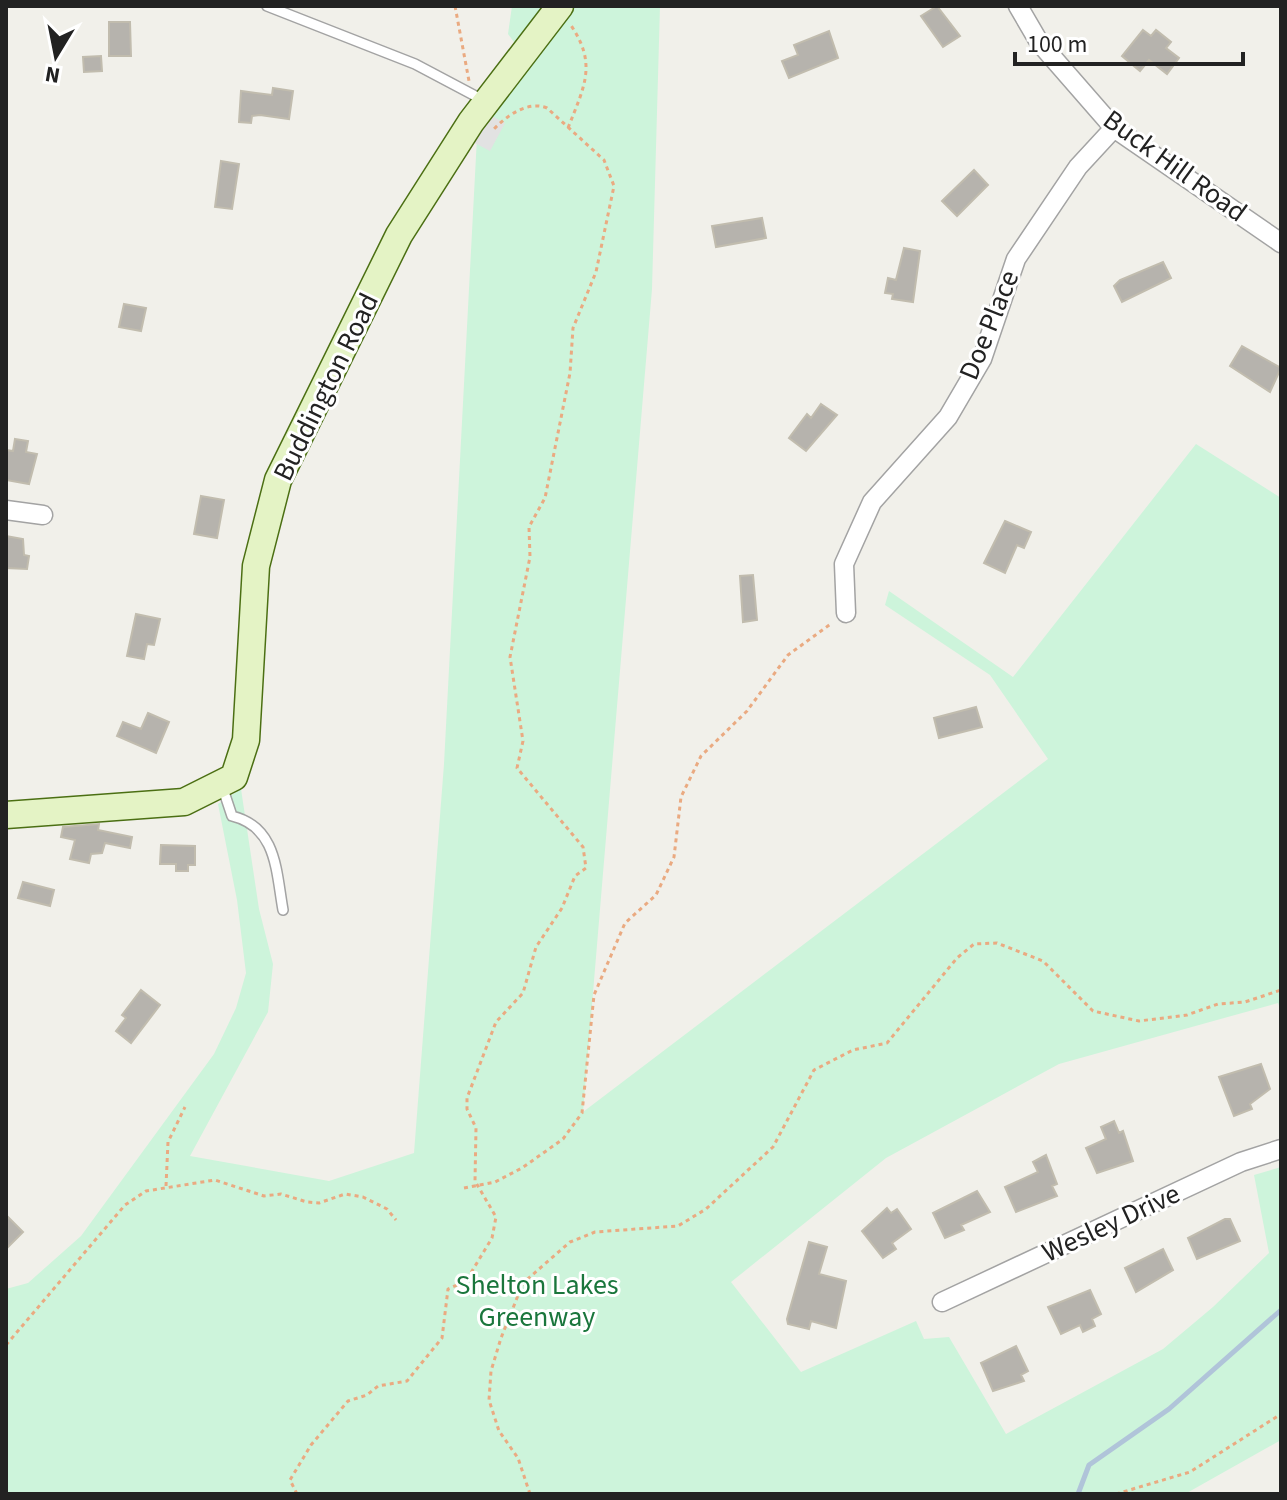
<svg xmlns="http://www.w3.org/2000/svg" width="1287" height="1500" viewBox="0 0 1287 1500" font-family="'Source Sans 3',sans-serif">
<rect width="100%" height="100%" fill="#f1f0ea"/>
<!-- park -->
<path fill="#cdf4db" d="M512,6H553L517,46L508,34Z
M570,6H660L652,289L583,1112L1048,759L990,675L885,605L889,591L1013,677L1196,444L1281,498V1011L1278,1003L1059,1064L886,1158L731,1282L801,1372L916,1321L924,1339L949,1337L1006,1434L1163,1349L1213,1307L1269,1253L1254,1175L1281,1167V1440L1185,1494H6V1289L28,1283L81,1236L214,1054L236,1008L246,973L237,900L218,804L241,789L259,909L273,964L268,1012L190,1156L329,1181L414,1153L444,764L477,137L532,50Z"/>
<!-- parking -->
<path fill="#e2e2e2" d="M486,113L505,123L490,151L471,141Z"/>
<g fill="none" stroke-linecap="round" stroke-linejoin="round">
<!-- stream -->
<path stroke="#b0c4d9" stroke-width="5" d="M1078,1494L1089,1465L1169,1409L1281,1310"/>
</g>
<!-- building -->
<path fill="#b6b3ad" stroke="#c1bcae" stroke-width="2" d="M937,6L960,36L943,47L921,16Z
M109,22H130L131,56H109Z
M1143,30L1151,36L1156,30L1171,42L1166,48L1179,58L1167,74L1149,60L1140,71L1122,56Z
M829,31L838,58L789,78L782,61L798,55L794,45Z
M101,56L102,71L84,72L83,57Z
M273,88L293,91L289,119L260,115L252,116L251,123L239,122L241,91L272,95Z
M221,161L239,164L232,209L215,207Z
M974,170L988,185L957,216L942,201Z
M762,218L766,238L716,247L712,226Z
M904,248L920,251L913,302L892,299L893,294L885,293L888,278L896,280Z
M1163,262L1171,278L1122,302L1114,286L1120,280Z
M124,304L146,308L141,331L119,327Z
M1242,346L1281,368L1270,392L1230,366Z
M821,404L837,415L806,451L789,438L807,414L811,418Z
M15,439L28,441L26,452L37,454L29,484L6,480V450L13,451Z
M201,496L224,500L217,538L194,534Z
M1005,521L1031,532L1024,548L1017,545L1005,573L984,563Z
M6,536L23,539L24,555L29,556L27,569L6,568Z
M753,575L757,620L743,622L740,576Z
M136,614L160,619L154,645L147,644L144,659L127,656Z
M976,707L982,727L939,738L934,718Z
M148,713L169,722L156,753L117,736L123,722L141,729Z
M99,824L98,830L132,837L130,848L105,843L102,853L91,854L89,863L70,859L75,840L61,837L63,827Z
M161,845L195,846V865H188V871H176V864H160Z
M23,882L54,890L50,906L18,898Z
M141,990L160,1005L131,1043L116,1031L126,1018L122,1015Z
M1261,1064L1270,1089L1250,1104L1252,1109L1234,1116L1219,1077Z
M1114,1121L1119,1133L1123,1131L1133,1161L1097,1173L1086,1148L1106,1139L1101,1127Z
M1046,1155L1057,1184L1052,1186L1057,1196L1016,1212L1005,1187L1038,1172L1033,1162Z
M977,1191L990,1212L961,1225L964,1230L945,1238L933,1213Z
M887,1208L891,1213L897,1209L911,1229L892,1243L896,1249L883,1258L862,1231Z
M6,1215L23,1232L6,1249Z
M1225,1219H1230L1240,1241L1197,1259L1188,1238Z
M809,1242L827,1247L819,1274L846,1281L836,1328L811,1321L809,1329L788,1324L787,1319Z
M1163,1249L1173,1270L1136,1292L1125,1268Z
M1090,1290L1101,1314L1092,1319L1095,1326L1083,1332L1080,1325L1061,1334L1048,1307Z
M1016,1346L1028,1371L1021,1375L1024,1381L993,1391L981,1363Z"/>
<g fill="none" stroke-linecap="round" stroke-linejoin="round">
<defs>
<path id="lane" d="M267,6L415,64L483,100
M222,786L232,816C277,827 276,871 283,910"/>
<path id="street" d="M1018,6L1039,42L1114,128L1281,243
M6,510L43,515
M846,613L844,564L872,502L948,417L982,359L1016,259L1078,167L1114,128
M942,1302L1241,1162L1281,1149"/>
<path id="secondary" d="M6,815L184,802L234,777L246,740L256,566L278,480L399,235L471,122L560,6"/>
</defs>
<!-- lane casing -->
<use href="#lane" stroke="#a3a3a3" stroke-width="12"/>
<!-- street casing -->
<use href="#street" stroke="#a3a3a3" stroke-width="21"/>
<!-- secondary casing -->
<use href="#secondary" stroke="#4b6f13" stroke-width="29"/>
<!-- path -->
<path stroke="#eaaa81" stroke-width="3" stroke-dasharray="4 4" stroke-linecap="butt" d="M455,6L469,81
M568,128C584,87 598,64 570,24
M166,1186L168,1142L185,1107
M464,1188L495,1182L522,1168L563,1139L582,1113L594,995L625,923L656,895L674,857L681,797L701,756L747,711L788,655L832,623
M6,1345L125,1205L146,1191L215,1180L264,1196L281,1194L307,1202L319,1203L345,1194L363,1197L387,1209L396,1220
M297,1494L290,1480L311,1445L348,1401L367,1395L378,1386L407,1381L442,1338L448,1289L466,1281L492,1238L496,1217L475,1181L476,1128L467,1109V1098L496,1022L523,993L536,947L562,908L575,876L586,868L583,847L517,768L523,741L510,657L530,557L529,527L545,498L570,373L573,328L596,272L614,186L604,160L547,108C527,100 505,117 492,131
M530,1494L518,1458L499,1431L489,1400L491,1371L501,1338L523,1283L570,1242L595,1232L678,1226L706,1209L773,1147L814,1070L853,1050L887,1043L957,958L974,944L997,943L1043,961L1093,1011L1139,1021L1187,1015L1218,1004L1245,1002L1281,990
M1116,1494L1190,1472L1281,1414"/>
<!-- lane -->
<use href="#lane" stroke="#fff" stroke-width="9"/>
<!-- street -->
<use href="#street" stroke="#fff" stroke-width="18"/>
<!-- secondary -->
<use href="#secondary" stroke="#e4f3c5" stroke-width="26"/>
</g>
<g text-anchor="middle" dominant-baseline="central" stroke-width="6" stroke-linejoin="round" paint-order="stroke">
<!-- street labels -->
<g font-size="28" fill="#222" stroke="#fff">
<text transform="translate(1175 166) rotate(36)">Buck Hill Road</text>
<text transform="translate(989 325) rotate(-68)">Doe Place</text>
<text transform="translate(326 387) rotate(-64)">Buddington Road</text>
<text transform="translate(1111 1223) rotate(-25)">Wesley Drive</text>
</g>
<!-- park labels -->
<g font-size="28" fill="#1a763c" stroke="#fff">
<text x="537" y="1285">Shelton Lakes<tspan x="537" dy="32">Greenway</tspan></text>
</g>
</g>
<!-- border -->
<rect width="1287" height="1500" fill="none" stroke="#222222" stroke-width="16"/>
<!-- north arrow -->
<g transform="translate(56 56) rotate(190)" stroke="#ffffff" stroke-width="6" paint-order="stroke">
<path d="M0-6L14 30L0 20L-14 30Z" fill="#222222"/>
<text y="-12" font-size="22" font-weight="bold" text-anchor="middle" fill="#222222">N</text>
</g>
<!-- scale -->
<path d="M1015 52v12h228v-12" fill="none" stroke="#222222" stroke-width="4"/>
<text x="1027" y="52" font-size="24" fill="#222222" stroke="#ffffff" stroke-width="6" paint-order="stroke">100 m</text>
</svg>
